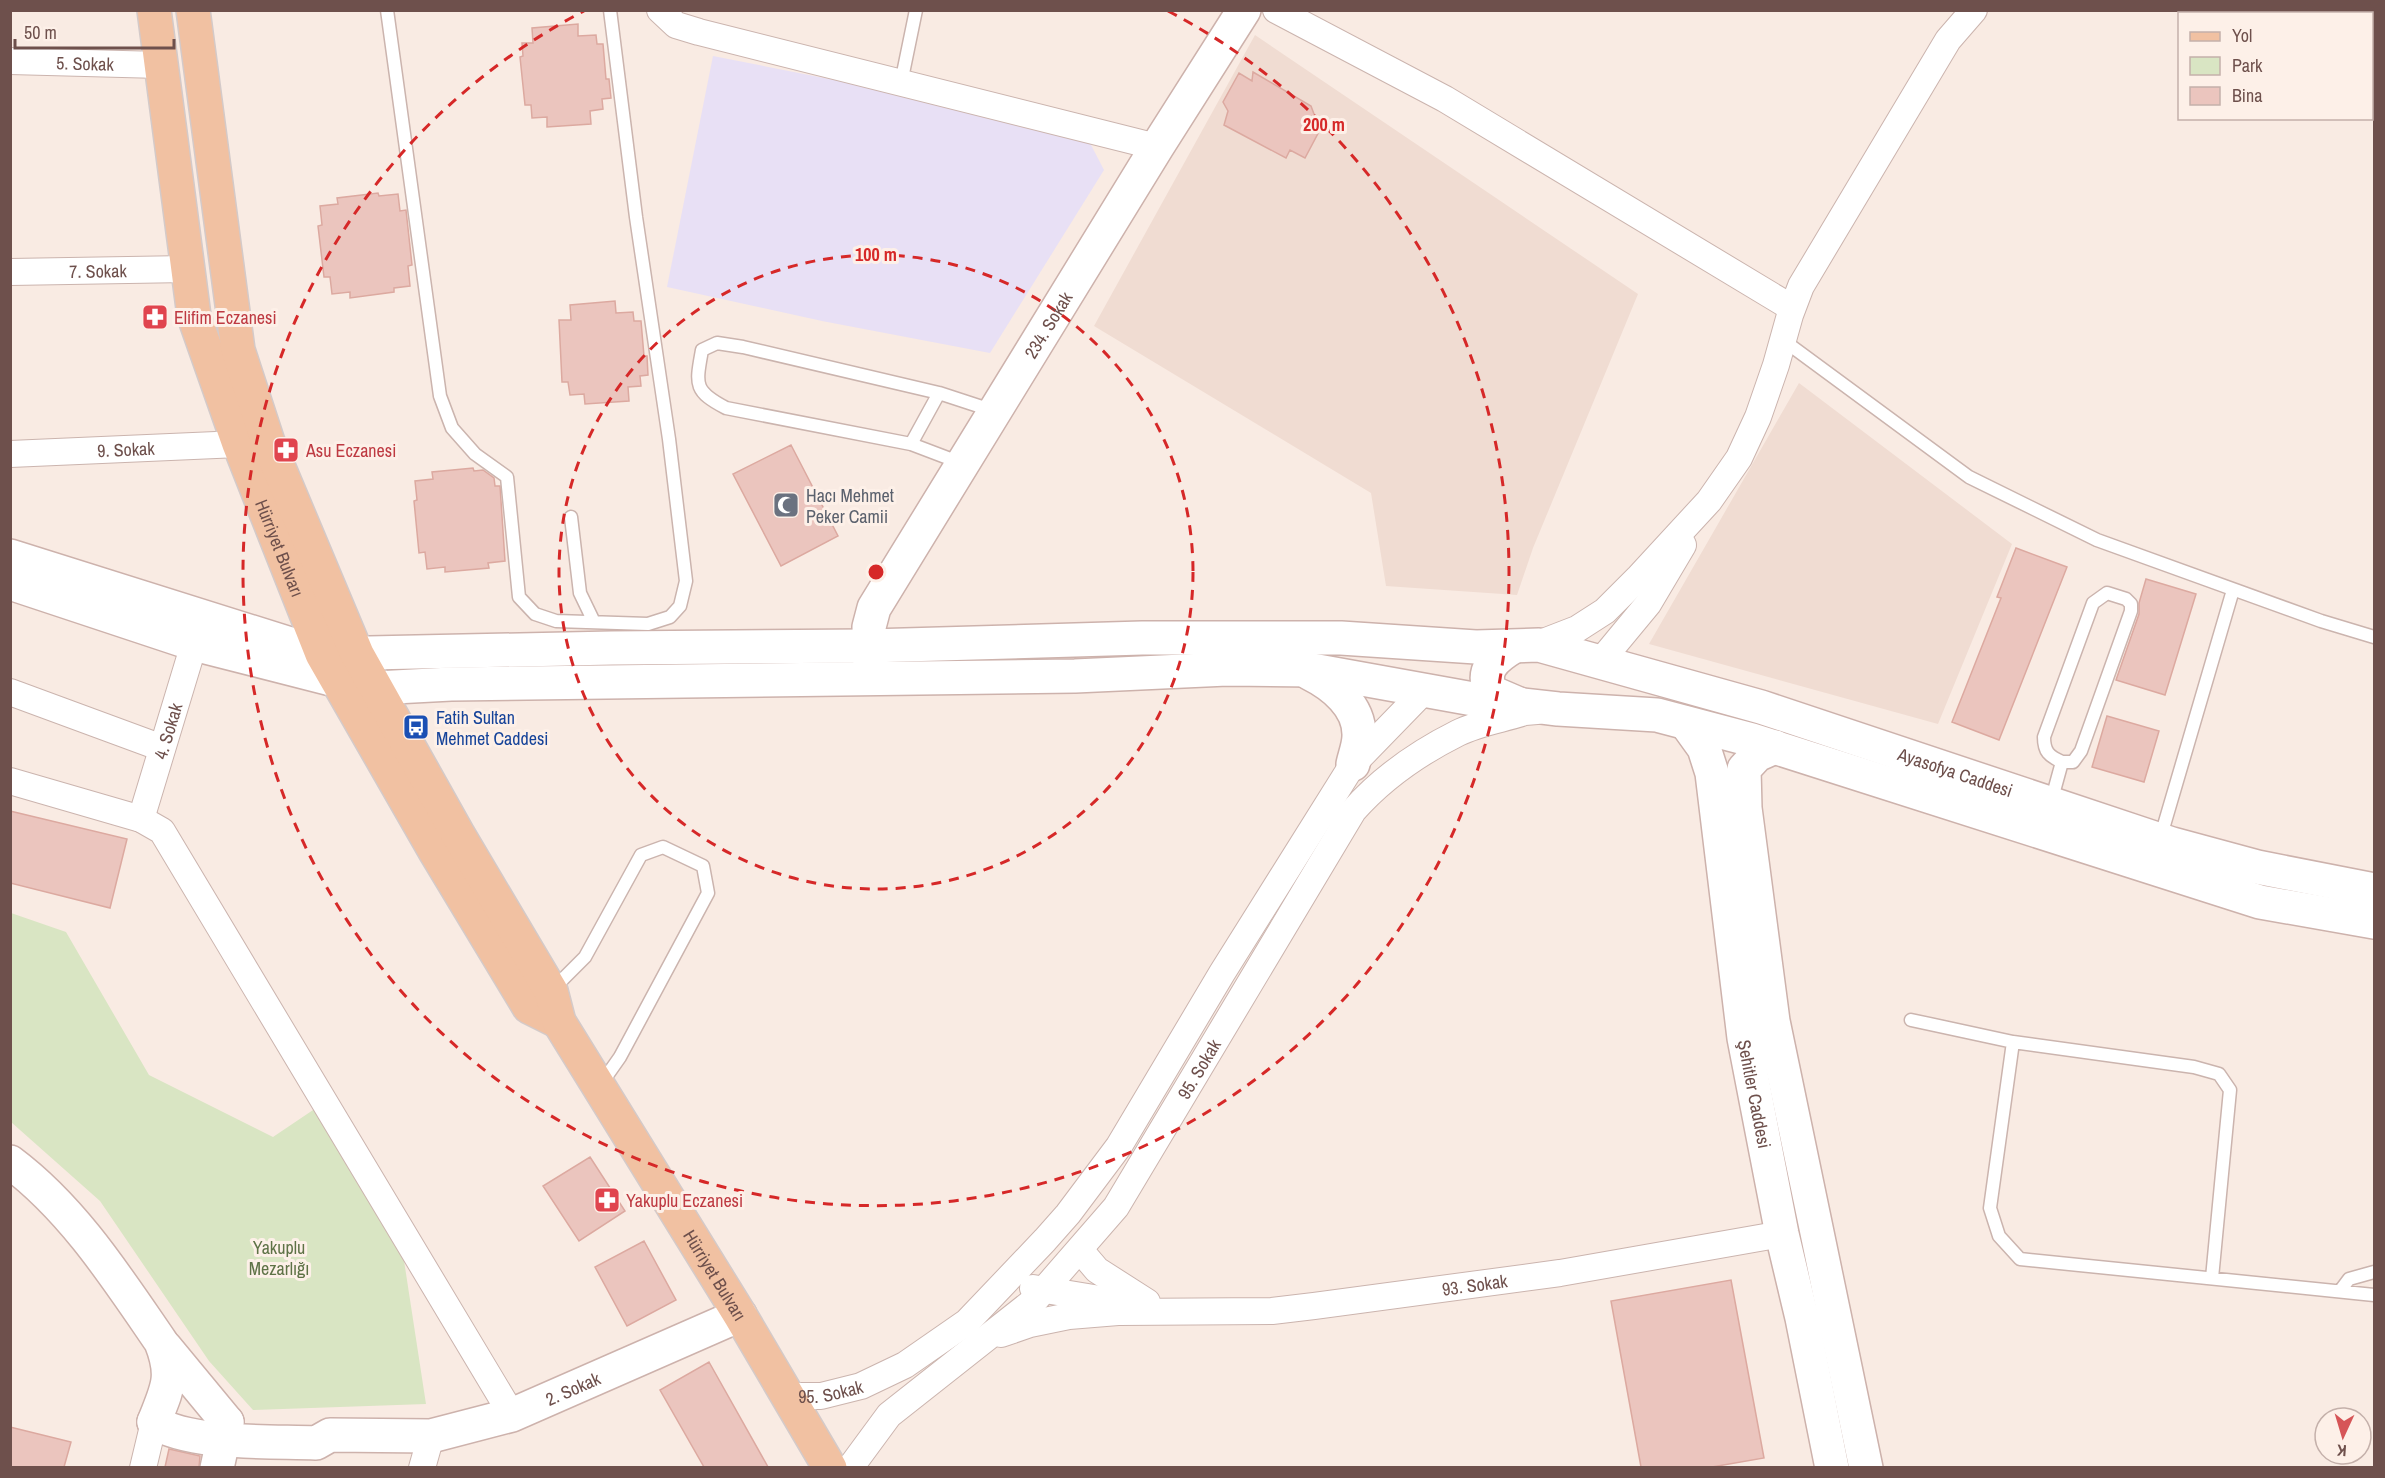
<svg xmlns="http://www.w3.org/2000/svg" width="2385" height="1478" viewBox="0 0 2385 1478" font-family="'Archivo Narrow',sans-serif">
<rect width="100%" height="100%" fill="#f9ebe3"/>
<!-- residential -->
<path fill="#f0dcd2" d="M1255,35L1638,294L1533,548L1517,595L1386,586L1371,493L1094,326Z
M1799,383L2012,544L1938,724L1649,644Z"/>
<!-- education -->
<path fill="#e8e0f5" d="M713,56L880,89L1089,141L1104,170L990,353L822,321L667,287Z"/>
<!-- green -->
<path fill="#d9e5c3" d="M11,913L66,932L149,1075L273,1137L319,1106L399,1228L426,1404L253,1410L209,1361L100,1201L11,1122Z"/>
<!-- building -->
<path fill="#ebc5be" stroke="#dca9a0" stroke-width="1.5" d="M578,24V36L596,35L597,44H603L606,79H609L611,98L602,99L603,109L590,111L591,124L547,127V117L532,118L531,105H525L520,57L523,56L522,43H533L532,28Z
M1253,72L1311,106L1314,114L1323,124L1305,158L1290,150L1286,158L1224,125L1228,111L1223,102L1239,73L1252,81Z
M378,193L379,196L398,194L400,211L406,210L412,265L408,266L410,286L394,288V292L350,298V292L332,294L330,277H324L318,226L322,225L320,206L338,204L337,198Z
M615,301L616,313L633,312L634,321H641L644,356H647L648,375L640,376L641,386L628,387L629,401L585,404L584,394L570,395L568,382H562L559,320H571L570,305Z
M791,445L838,536L781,566L733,474Z
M473,468L474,471L483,470L494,478L495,486H500L505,561L488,563L489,568L445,572V567L427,569L425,552L419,553L414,501L417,500L415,481L433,479L432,472Z
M2016,548L2067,567L1999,740L1952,722L2001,598L1997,597Z
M2146,579L2196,594L2165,695L2116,680L2139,614V603Z
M2107,716L2159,731L2144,782L2092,767Z
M10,811L127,839L110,908L10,883Z
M590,1157L625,1211L579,1241L543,1186Z
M644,1241L676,1300L627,1326L595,1267Z
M1731,1280L1764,1458L1712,1467H1641L1611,1301Z
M709,1362L768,1467H704L660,1390Z
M10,1427L71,1442L64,1467H10Z
M169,1449L200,1456L199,1467H165Z"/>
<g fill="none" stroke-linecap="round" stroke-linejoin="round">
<defs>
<path id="lane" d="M387,10L440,396L452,428L475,454L507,477L519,597L535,614L556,621L648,624L670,617L680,606L686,581L669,439L636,217L610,10
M901,83L916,10
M1783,340L1969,477L2097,540L2321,621L2374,637
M911,444L939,393
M961,463L911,444L726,408C693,391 696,384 702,350L717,343L743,347L939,393L994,411
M571,517L580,593L594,622
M2051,802L2062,762H2073L2081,751L2131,611V604L2126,599L2107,593L2093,603L2044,737C2044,752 2049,756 2062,762
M2160,839L2233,590
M552,990L585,957L641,855L663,847L703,866L708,893L620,1057L601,1084
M1911,1020L2013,1042L2194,1067L2219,1074L2230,1090L2212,1278
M2013,1042L1990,1208L1999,1236L2020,1259L2374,1295
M2340,1291L2349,1279L2374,1272"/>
<g id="street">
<path d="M660,10L676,25L699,32L1157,147"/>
<path d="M1276,10L1445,99L1792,308"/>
<path id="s1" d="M10,61L160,65"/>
<path id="s2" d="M10,272L187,269"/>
<path id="s3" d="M10,454L239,444"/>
<path d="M1533,646L1577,629L1605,611L1638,578L1709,501L1739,458L1758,417L1776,365L1790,315L1801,286L1948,40L1974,10"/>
<path d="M1600,662L1648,604L1683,545"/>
<path d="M10,692L162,748"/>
<path d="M10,781L141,819L162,831L512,1415"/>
<path id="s4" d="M141,819L194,644"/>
<path d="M1080,1250L1097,1270L1147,1302"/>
<path d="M1033,1288L1124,1303"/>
<path id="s5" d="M1001,1334L1030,1324L1069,1316L1118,1312L1272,1311L1314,1306L1560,1273L1782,1234"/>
<path id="s6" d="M787,1396H821L861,1386L905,1365L967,1322L1045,1240L1068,1214L1119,1146L1222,973L1353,764L1424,691"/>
<path d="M143,1468L154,1422"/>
<path d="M422,1468L431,1436"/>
<path id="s7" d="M850,1468L889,1415L1036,1299L1116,1207L1353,811C1382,778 1420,752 1458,733C1478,723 1504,719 1525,712L1537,711"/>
</g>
<g id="secondary">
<path id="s8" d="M10,556L322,654L612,648L869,646L1142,638H1341L1476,647L1539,645L1761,707L2172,844L2257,867L2374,890"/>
<path d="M10,583L194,644L335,680L376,688L451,684L1075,676L1227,669L1312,670L1473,699L1558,709L1657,715L1752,740L2260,902L2374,922"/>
<path d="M1513,647C1495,658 1480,670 1491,692L1519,704"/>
<path id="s9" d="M870,667L869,627L874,608L1157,147L1244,10"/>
<path d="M1309,673C1333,685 1360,706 1359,736C1359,745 1355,755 1353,764"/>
<path id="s10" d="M1686,723L1704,748L1712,773L1744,1038L1782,1234L1802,1318L1832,1468"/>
<path d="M1775,747L1757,755L1744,769L1745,808L1773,1021L1866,1468"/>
<path d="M10,1162C73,1209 117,1278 161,1342C175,1377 167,1389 154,1422"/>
<path d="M165,1347L227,1422"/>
<path id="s11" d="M154,1422C190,1445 273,1441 316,1443L330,1435L431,1436L512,1415L740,1315"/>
<path d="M217,1468L227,1422"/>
</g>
<g id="primary">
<path id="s12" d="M154,10L194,316L239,444L322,654L435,851L529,1007L559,1022"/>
<path id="s13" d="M193,10L238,350L268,442L357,654L459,836L551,991L559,1022L740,1315L830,1468"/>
</g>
</defs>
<!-- lane casing -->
<use href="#lane" stroke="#cbb4ae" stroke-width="15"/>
<!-- street casing -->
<use href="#street" stroke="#cbb4ae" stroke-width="28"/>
<!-- secondary casing -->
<use href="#secondary" stroke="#cdb2ac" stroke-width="36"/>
<!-- primary casing -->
<use href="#primary" stroke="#d4cac9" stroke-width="36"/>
<!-- lane -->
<use href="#lane" stroke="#fff" stroke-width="12"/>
<!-- street -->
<use href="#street" stroke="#fff" stroke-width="26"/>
<!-- secondary -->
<use href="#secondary" stroke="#fff" stroke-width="33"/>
<!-- primary -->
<use href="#primary" stroke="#f1c1a2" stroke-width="33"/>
</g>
<!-- distance rings -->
<g fill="none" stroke="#d62828" stroke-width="3" stroke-dasharray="10 8">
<circle cx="876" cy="572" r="317"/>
<path d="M1168 11A633 633 0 1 1 584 11"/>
</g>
<!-- icons -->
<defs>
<symbol id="pharmacy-square" viewBox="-11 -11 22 22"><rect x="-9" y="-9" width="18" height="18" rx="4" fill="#e0444e" stroke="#fdf0e8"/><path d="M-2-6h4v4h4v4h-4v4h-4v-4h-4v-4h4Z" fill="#fff"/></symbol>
<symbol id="mosque-square" viewBox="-11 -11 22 22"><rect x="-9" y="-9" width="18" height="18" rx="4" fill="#6b7280" stroke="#fdf0e8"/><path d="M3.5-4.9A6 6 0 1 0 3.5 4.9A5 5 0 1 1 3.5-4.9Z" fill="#fff"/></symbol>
<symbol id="bus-square" viewBox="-11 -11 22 22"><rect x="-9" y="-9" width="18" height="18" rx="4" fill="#1a4fb4" stroke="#fdf0e8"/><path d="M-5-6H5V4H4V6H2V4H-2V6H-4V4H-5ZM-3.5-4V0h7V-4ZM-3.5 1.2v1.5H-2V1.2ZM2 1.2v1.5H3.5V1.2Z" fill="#fff"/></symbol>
</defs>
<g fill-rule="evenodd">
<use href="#pharmacy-square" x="140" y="302" width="30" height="30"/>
<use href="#pharmacy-square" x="271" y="435" width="30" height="30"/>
<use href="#mosque-square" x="771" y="490" width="30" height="30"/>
<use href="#bus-square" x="401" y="712" width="30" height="30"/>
<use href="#pharmacy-square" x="592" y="1185" width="30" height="30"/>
</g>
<g text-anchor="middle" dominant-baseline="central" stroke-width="6" stroke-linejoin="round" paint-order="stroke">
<!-- street labels -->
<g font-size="18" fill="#6e504c" stroke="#fdf0e8">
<text stroke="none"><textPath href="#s1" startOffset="75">5. Sokak</textPath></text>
<text stroke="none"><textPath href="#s2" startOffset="88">7. Sokak</textPath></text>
<text stroke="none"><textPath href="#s9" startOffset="392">234. Sokak</textPath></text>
<text stroke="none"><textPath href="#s3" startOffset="116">9. Sokak</textPath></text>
<text stroke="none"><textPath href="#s12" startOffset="556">Hürriyet Bulvarı</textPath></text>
<text stroke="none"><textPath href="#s4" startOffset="92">4. Sokak</textPath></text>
<text stroke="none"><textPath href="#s8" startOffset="1980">Ayasofya Caddesi</textPath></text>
<text stroke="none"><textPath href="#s7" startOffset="536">95. Sokak</textPath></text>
<text stroke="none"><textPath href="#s10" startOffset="381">Şehitler Caddesi</textPath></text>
<text stroke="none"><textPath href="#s13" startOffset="1388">Hürriyet Bulvarı</textPath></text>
<text stroke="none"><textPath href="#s5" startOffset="478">93. Sokak</textPath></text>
<text stroke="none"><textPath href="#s11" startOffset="432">2. Sokak</textPath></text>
<text stroke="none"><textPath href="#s6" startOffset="44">95. Sokak</textPath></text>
</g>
<!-- health labels -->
<g font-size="18" fill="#be3a42" stroke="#fdf0e8" text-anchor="start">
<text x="174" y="317">Elifim Eczanesi</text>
<text x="306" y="450">Asu Eczanesi</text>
<text x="626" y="1200">Yakuplu Eczanesi</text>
</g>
<!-- worship labels -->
<g font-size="18" fill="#5b616d" stroke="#fdf0e8" text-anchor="start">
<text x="806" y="495">Hacı Mehmet<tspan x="806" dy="21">Peker Camii</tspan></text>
</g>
<!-- transit labels -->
<g font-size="18" fill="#164399" stroke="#fdf0e8" text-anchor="start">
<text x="436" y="717">Fatih Sultan<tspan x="436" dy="21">Mehmet Caddesi</tspan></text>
</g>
<!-- park labels -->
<g font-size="18" fill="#5e7246" stroke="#fdf0e8">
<text x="279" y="1247">Yakuplu<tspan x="279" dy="21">Mezarlığı</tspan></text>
</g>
</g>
<circle cx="876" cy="572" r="9" fill="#d62828" stroke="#fdf0e8" stroke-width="3"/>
<g font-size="18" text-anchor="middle" font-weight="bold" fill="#d62828" stroke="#fdf0e8" stroke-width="6" stroke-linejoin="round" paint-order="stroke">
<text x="1324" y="131">200 m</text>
<text x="876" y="261">100 m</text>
</g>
<!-- border -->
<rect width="2385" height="1478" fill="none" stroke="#6e504c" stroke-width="24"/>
<!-- legend -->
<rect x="2178" y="12" width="195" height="108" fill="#fdf0e8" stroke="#c4b0aa" stroke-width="1.5"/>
<rect x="2190" y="32" width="30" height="9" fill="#f1c1a2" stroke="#c4b0aa" stroke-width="1.5"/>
<text x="2232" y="42" font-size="18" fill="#6e504c">Yol</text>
<rect x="2190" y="57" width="30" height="18" fill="#d9e5c3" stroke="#c4b0aa" stroke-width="1.5"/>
<text x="2232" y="72" font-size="18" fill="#6e504c">Park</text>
<rect x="2190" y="87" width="30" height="18" fill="#ebc5be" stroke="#c4b0aa" stroke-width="1.5"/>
<text x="2232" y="102" font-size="18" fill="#6e504c">Bina</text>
<!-- north arrow -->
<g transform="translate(2343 1436) rotate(184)"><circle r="28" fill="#fdf0e8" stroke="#c4b0aa" stroke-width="1.5"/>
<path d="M0-4.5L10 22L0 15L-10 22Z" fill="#d65557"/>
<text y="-9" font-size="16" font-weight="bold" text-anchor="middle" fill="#6e504c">K</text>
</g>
<!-- scale -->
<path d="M15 39v9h159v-9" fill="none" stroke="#6e504c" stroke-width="3"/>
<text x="24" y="39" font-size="18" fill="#6e504c" stroke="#fdf0e8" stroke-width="4.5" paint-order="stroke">50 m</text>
</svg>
